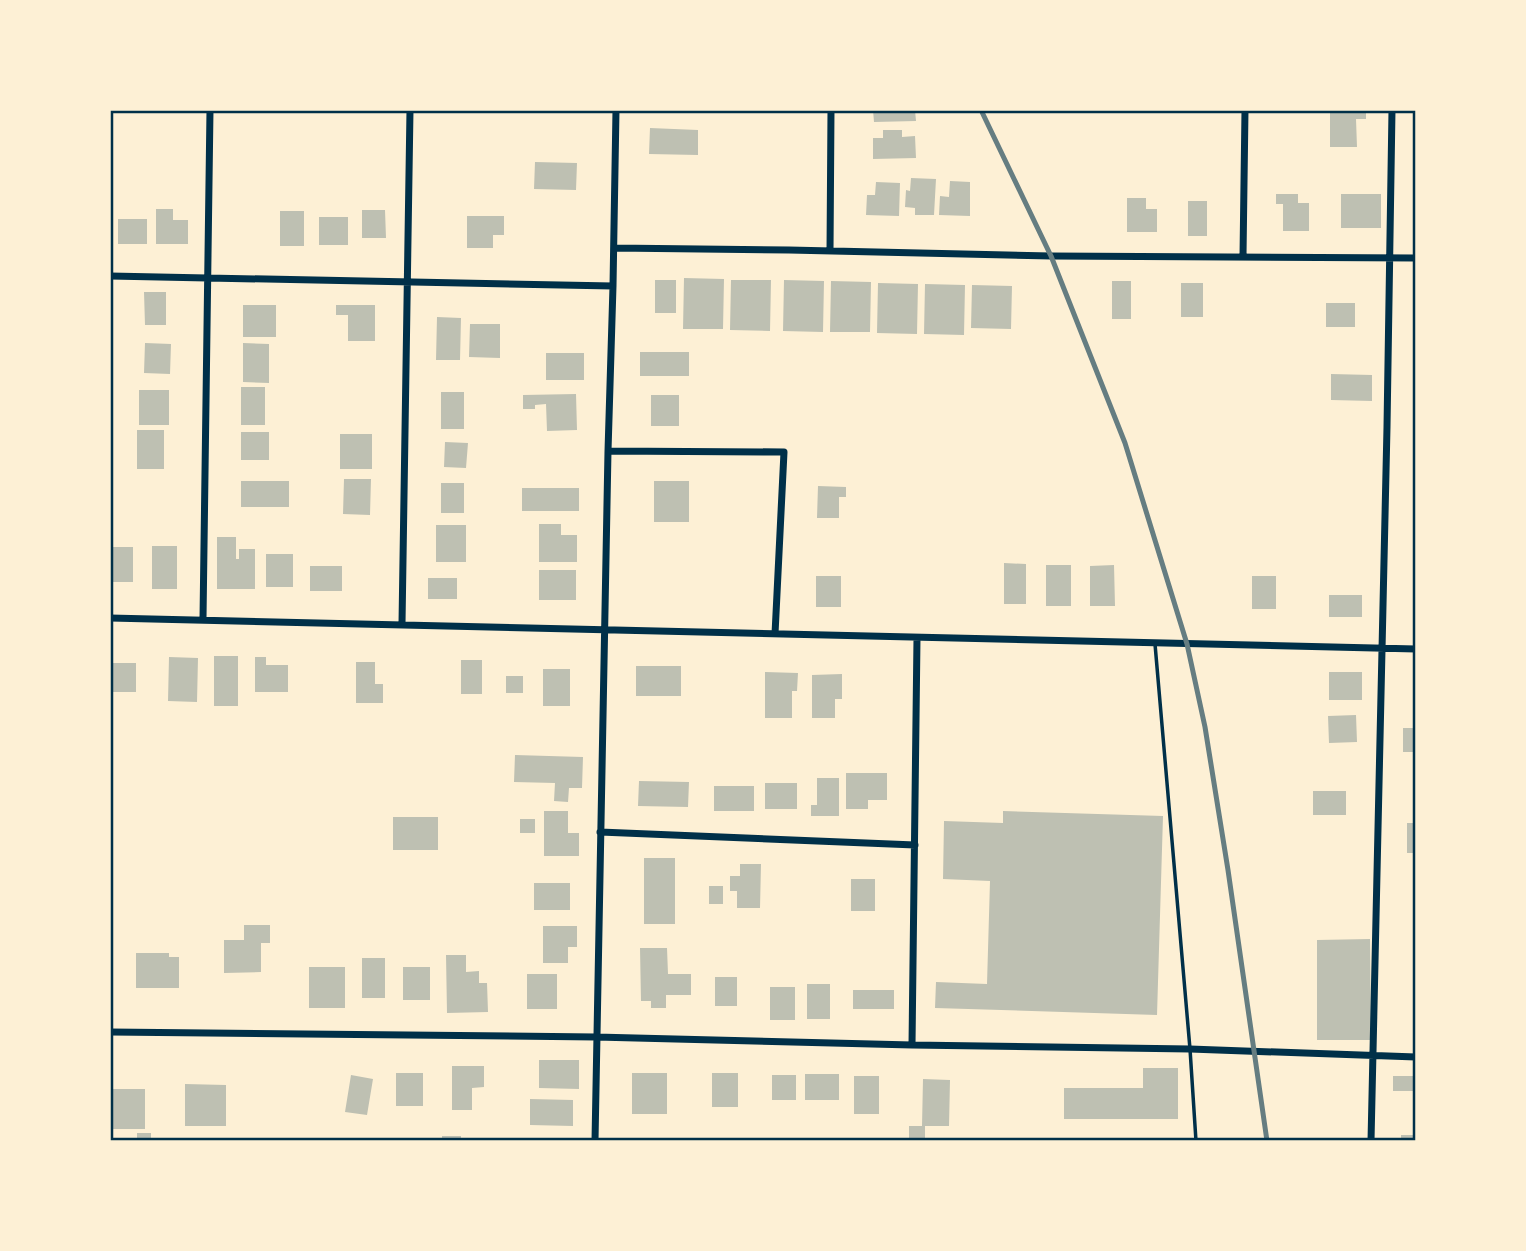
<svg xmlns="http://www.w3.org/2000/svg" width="1526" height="1251" viewBox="0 0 1526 1251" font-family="'Work Sans',sans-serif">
<rect width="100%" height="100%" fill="#fdf0d5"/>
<!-- building -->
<path fill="#bec0b2" d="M873,110H915L916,121L874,122Z
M1330,110H1366V119H1356L1357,147H1330Z
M650,128L698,130V155L649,154Z
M883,130H902V137L915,136L916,158L873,159V138H883Z
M535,162L577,163L576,190L534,189Z
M911,178L936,179L934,215H915V208L905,207L906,190L910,191Z
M950,181L970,182V216L939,215L940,196L949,197Z
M876,182L900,183L899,216L866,215L867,195H875Z
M1276,194H1298V203H1309V231H1283V204H1276Z
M1341,194H1381V228H1341Z
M1127,198H1146V209H1157V232H1127Z
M1188,201H1207V236H1188Z
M156,209H173V220H188V244H156Z
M362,210H385L386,238H362Z
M280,211H304V246H280Z
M467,216H504V235H493V248H467Z
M319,217H348V245H319Z
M118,219H147V244H118Z
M684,278L724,279L723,329H683Z
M655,280H676V313H655Z
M731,280H771L770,331L730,330Z
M784,280L824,281L823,332L783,331Z
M831,281L871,282L870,332H830Z
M1112,281H1131V319H1112Z
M878,283L918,284L917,334L877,333Z
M1181,283H1203V317H1181Z
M925,284L965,285L964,335L924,334Z
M972,285L1012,286L1011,329L971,328Z
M144,292H166V325H145Z
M1326,303H1355V327H1326Z
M243,305H276V337H243Z
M336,305H375V341H348V315H336Z
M437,317L461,318L460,360H436Z
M470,324H500V358L469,357Z
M145,343L171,344L170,374L144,373Z
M243,343L269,344V383L243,382Z
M640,352H689V376H640Z
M546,353H584V380H546Z
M1331,374L1372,375V401L1331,400Z
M241,387H265V425H241Z
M139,390H169V425H139Z
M441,392H464V429H441Z
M576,394L577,430L547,431L546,404L535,405V409H523V395Z
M651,395H679V426H651Z
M137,430H164V469H137Z
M241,432H269V460H241Z
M340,434H372V469H340Z
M445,442L468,443L466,468L444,467Z
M344,479H371L370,515L343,514Z
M241,481H289V507H241Z
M654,481H689V522H654Z
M441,483H464V513H441Z
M818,486L846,487V497H839V518H817Z
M522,488H579V511H522Z
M539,524H561V535H577V562H539Z
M436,525H466V562H436Z
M217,537H236V559H239V549H255V589H217Z
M152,546H177V589H152Z
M110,547H133V582H110Z
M266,554H293V587H266Z
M1004,563L1026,564V604H1004Z
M1046,565H1071V606H1046Z
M1114,565L1115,606H1090V566Z
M310,566H342V591H310Z
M539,570H576V600H539Z
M816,576H841V607H816Z
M1252,576H1276V609H1252Z
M428,578H457V599H428Z
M1329,595H1362V617H1329Z
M214,656H238V706H214Z
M169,657L198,658L197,702L168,701Z
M255,657H266V665H288V692H255Z
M461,660H482V694H461Z
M356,662H375V684H383V703H356Z
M110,663H136V692H110Z
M636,666H681V696H636Z
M543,669H570V706H543Z
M765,672L798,673L797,691H792V718H765Z
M1329,672H1362V700H1329Z
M842,674V699H835V718H812V675Z
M506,676H523V693H506Z
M1356,715L1357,742L1329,743L1328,716Z
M1403,728H1416V752H1403Z
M515,755L583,757L582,788H569L568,802L554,801L555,783L514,782Z
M846,773H887V800H868V809H846Z
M817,778H839V816H811V805H817Z
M639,781L689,782L688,807L638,806Z
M765,783H797V809H765Z
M714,786H754V811H714Z
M1313,791H1346V815H1313Z
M544,811H568V833H579V856H544Z
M1003,811L1163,816L1157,1015L935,1008L936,982L987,984L990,881L943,879L944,821L1003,823Z
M393,817H438V850H393Z
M520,819H535V833H520Z
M1407,823H1416V853H1407Z
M644,858H675V924H644Z
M740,864H761L760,908H737V891H730V876H740Z
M851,879H875V911H851Z
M534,883H570V910H534Z
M709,886H723V904H709Z
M244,925H270V943H261V972L224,973V940H244Z
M543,926H577V947H568V963H543Z
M1370,939L1371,1040H1317V940Z
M640,948H667L668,974H691V995H666V1008H651V1001H641Z
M136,953H169V957H179V988H136Z
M446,955H466V972L479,971V983H487L488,1012L447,1013Z
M362,958H385V998H362Z
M309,967H345V1008H309Z
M403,967H430V1000H403Z
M527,974H557V1009H527Z
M715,977H737V1006H715Z
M807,984H830V1019H807Z
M770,987H795V1020H770Z
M853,990H894V1009H853Z
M539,1060H579V1089L539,1088Z
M452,1066H484V1087L472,1088V1110H452Z
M1143,1068H1178V1119H1064V1088H1143Z
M396,1073H423V1106H396Z
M632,1073H667V1114H632Z
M712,1073H738V1107H712Z
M805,1074H839V1100H805Z
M351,1075L373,1079L367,1115L345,1112Z
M772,1075H796V1100H772Z
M854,1076H879V1114H854Z
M1393,1076H1416V1091H1393Z
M923,1079L950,1080L949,1126H925V1141H909V1126H922Z
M185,1084L226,1085V1126H185Z
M111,1089H145V1129H111Z
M530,1099L573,1100V1126L530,1125Z
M137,1133H151V1141H137Z
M1401,1135H1416V1141H1401Z
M442,1136H461V1141H442Z"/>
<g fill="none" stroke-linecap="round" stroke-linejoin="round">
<!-- service -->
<path stroke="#003049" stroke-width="3.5" d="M1155,644L1190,1049L1196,1141"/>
<!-- minor -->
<path stroke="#003049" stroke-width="7" d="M614,248L789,250L1051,256L1416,258
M830,251L831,110
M1243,256L1245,110
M110,276L613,286
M608,451L784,452L775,634
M110,618L1416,649
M203,619L210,110
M402,624L410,110
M600,832L915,845
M110,1032L596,1037L912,1045L1190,1049L1416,1057
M912,1045L917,638
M595,1141L608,451L613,286L616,110
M1371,1141L1387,427L1392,110"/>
<!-- rail -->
<path stroke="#657d81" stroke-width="5" d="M981,110L1051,256L1125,443L1187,644L1205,727L1228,870L1267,1141"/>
</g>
<!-- border -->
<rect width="1526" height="1251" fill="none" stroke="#fdf0d5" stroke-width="224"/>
<rect x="112" y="112" width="1302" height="1027" fill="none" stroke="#003049" stroke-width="2.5"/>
</svg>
